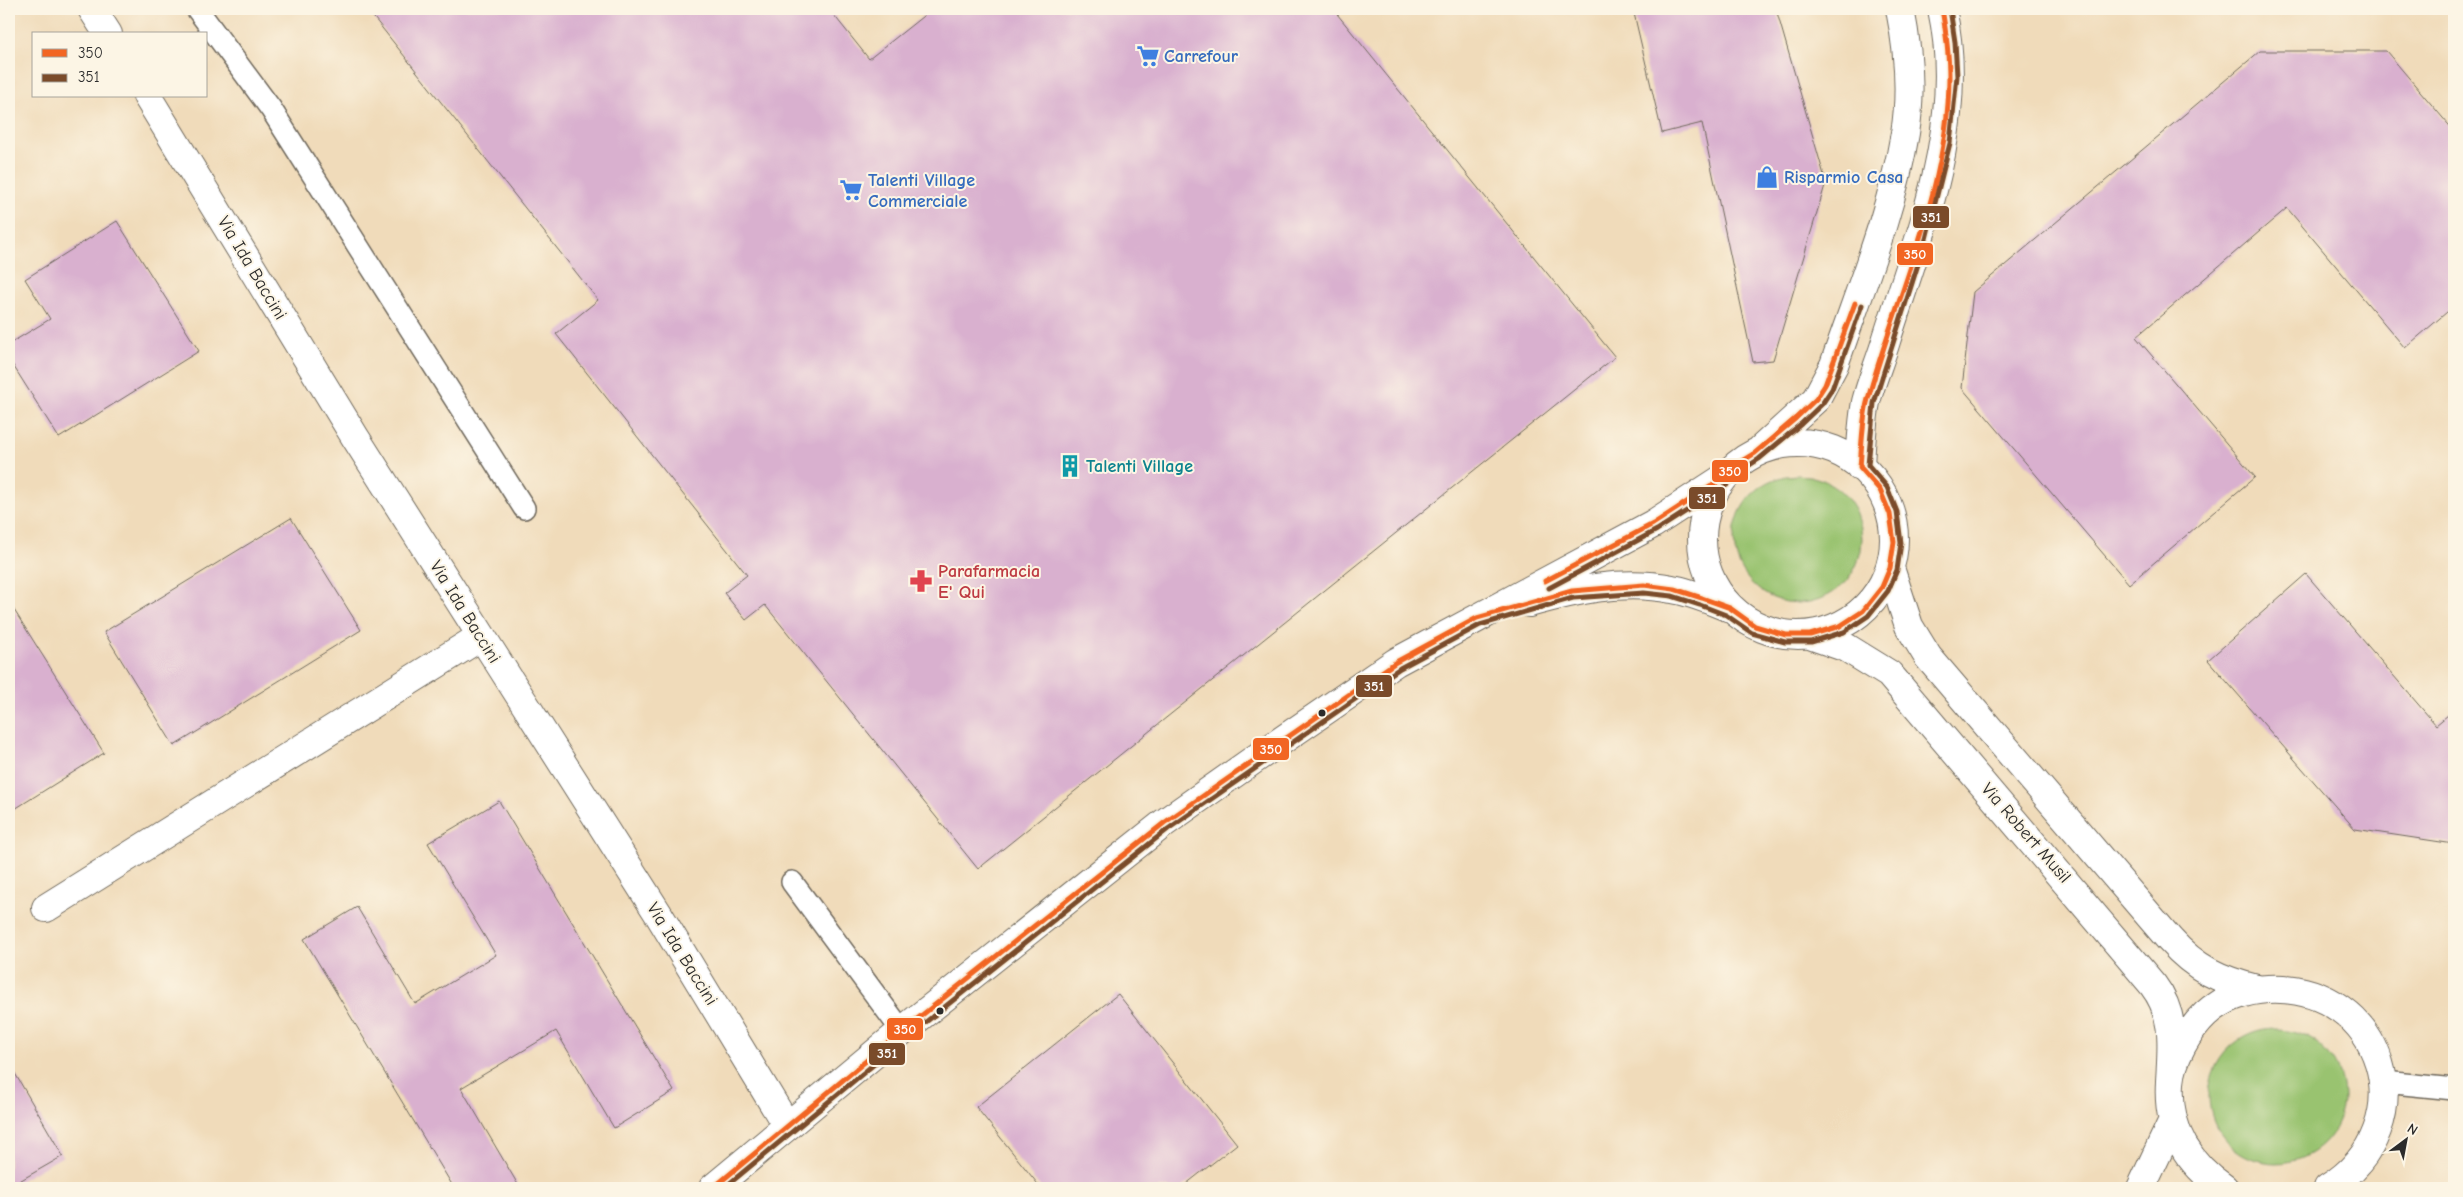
<svg xmlns="http://www.w3.org/2000/svg" width="2463" height="1197" viewBox="0 0 2463 1197" font-family="'Comic Neue',sans-serif">
<rect width="100%" height="100%" fill="#fcf5e5"/>
<filter id="ink" filterUnits="userSpaceOnUse"><feTurbulence type="fractalNoise" baseFrequency=".02" numOctaves="2"/><feDisplacementMap in="SourceGraphic" scale="10" xChannelSelector="R" yChannelSelector="G"/><feConvolveMatrix kernelMatrix="1 2 1 2 8 2 1 2 1" color-interpolation-filters="sRGB"/></filter>
<filter id="wash" filterUnits="userSpaceOnUse"><feTurbulence type="fractalNoise" baseFrequency=".0096" numOctaves="4" result="noise"/><feDisplacementMap in="SourceGraphic" scale="20" xChannelSelector="R" yChannelSelector="G"/><feGaussianBlur stdDeviation="1.12" result="paint"/><feColorMatrix in="noise" values="0 0 0 0 0 0 0 0 0 0 0 0 0 0 0 0 0 1.4 0 .05"/><feComposite in="paint" operator="in"/></filter>
<g filter="url(#wash)">
<rect width="100%" height="100%" fill="#f0dbba"/>
<!-- green -->
<path fill="#99c370" stroke="#62774e" d="M1734 539a64 64 0 1 1 128 0a64 64 0 1 1-128 0Z
M2209 1096a67 67 0 1 1 134 0a67 67 0 1 1-134 0Z"/>
<g id="blocks">
<!-- building -->
<path fill="#d9b0cf" d="M367,9H829L869,59L932,9H1333L1615,357L978,869L765,605L746,620L724,593L747,575L556,334L598,300Z
M1633,9H1776L1826,182L1773,360L1753,362L1702,123L1662,133Z
M2260,51H2386L2454,131V306L2405,348L2287,208L2136,337L2255,477L2129,584L1962,388L1973,292Z
M117,221L199,351L59,438L9,359V344L50,319L25,279Z
M291,518L361,630L174,746L104,632Z
M2306,574L2436,725L2454,710V844L2355,829L2208,660Z
M9,602L104,753L10,812L9,810Z
M499,801L674,1091L614,1128L556,1031L461,1088L520,1188H454L304,939L357,907L415,1004L496,955L428,843Z
M1118,994L1237,1144L1181,1188H1041L976,1107Z
M13,1070L63,1156L9,1187V1072Z"/>
</g>
</g>
<g filter="url(#ink)">
<use href="#blocks" fill-opacity="0" stroke="#70695d" stroke-width="1"/>
<g fill="none" stroke-linecap="round" stroke-linejoin="round">
<defs>
<path id="service" d="M197,9L271,109L524,508
M792,882L902,1031
M2384,1082L2454,1089"/>
<path id="minor" d="M92,9L108,34
M147,96L355,437L659,915L787,1126
M1702 539a96 96 0 1 1 192 0a96 96 0 1 1-192 0Z
M1761,449L1816,399L1834,365C1860,289 1892,212 1905,133C1912,92 1908,49 1900,9
M1860,467C1861,445 1862,423 1866,402C1871,382 1880,361 1886,341C1920,233 1967,123 1942,9
M1890,568L1909,626L1928,657L2170,940C2196,969 2220,980 2257,989
M1529,603C1576,590 1623,579 1672,589C1692,592 1711,601 1730,608
M1810,635L1847,648L1889,674L2153,985C2176,1015 2172,1045 2170,1081
M46,908L480,637
M713,1188L902,1031L1164,823L1252,761L1396,662L1653,524L1722,479
M2141,1188L2173,1120
M2224,1188C2187,1163 2167,1129 2170,1083C2172,1058 2188,1031 2206,1014C2222,999 2245,990 2268,989C2384,983 2428,1126 2328,1188"/>
</defs>
<!-- service casing -->
<use href="#service" stroke="#70695d" stroke-width="24"/>
<!-- minor casing -->
<use href="#minor" stroke="#70695d" stroke-width="30"/>
<!-- service -->
<use href="#service" stroke="#fff" stroke-width="21"/>
<!-- minor -->
<use href="#minor" stroke="#fff" stroke-width="28"/>
<defs>
<path id="bus-1" d="M1545,581L1653,524L1722,479L1737,464L1755,453L1796,418L1816,399L1825,385L1855,303
M713,1188L902,1031L1164,823L1396,662L1477,618L1572,591L1644,585L1674,589L1702,598L1730,608L1755,626L1786,635H1810L1840,626L1863,611L1882,587L1890,568L1894,542L1890,514L1880,490L1860,467C1862,445 1862,420 1868,399C1897,294 1949,188 1949,77C1949,54 1946,32 1942,9"/>
<path id="bus-2" d="M1549,588L1657,530L1727,485L1742,470L1759,459L1801,424L1822,404L1832,389L1862,305
M724,1188L907,1037L1168,829L1400,668L1480,625L1573,598L1644,593L1672,596L1700,605L1726,615L1752,633L1785,642H1811L1844,632L1868,616L1888,591L1897,570L1901,543L1897,512L1887,487L1868,465L1874,403L1926,239L1950,143L1957,76L1955,42L1950,9"/>
</defs>
<!-- bus-1 casing -->
<use href="#bus-1" stroke="#fcf5e5" stroke-width="9"/>
<!-- bus-2 casing -->
<use href="#bus-2" stroke="#fcf5e5" stroke-width="9"/>
<!-- bus-1 -->
<use href="#bus-1" stroke="#f26522" stroke-width="5"/>
<!-- bus-2 -->
<use href="#bus-2" stroke="#7a4b2a" stroke-width="5"/>
</g>
</g>
<!-- icons -->
<defs>
<symbol id="supermarket-bare" viewBox="-9 -9 18 18"><path d="M-6-5.5h2.5l.6 2H6L4.5 2H-2.5L-4.4-4H-6ZM-1.5 3.2a1.3 1.3 0 1 0 .1 0ZM3 3.2a1.3 1.3 0 1 0 .1 0Z" fill="#3f7fe0" stroke="#fcf5e5" stroke-width="2.5" paint-order="stroke"/></symbol>
<symbol id="shop-bare" viewBox="-9 -9 18 18"><path d="M-5-2.5h2.3a2.7 3.5 0 0 1 5.4 0H5L5.5 6h-11ZM-1.5-2.5h3a1.5 2.3 0 0 0-3 0Z" fill="#3f7fe0" stroke="#fcf5e5" stroke-width="2.5" paint-order="stroke"/></symbol>
<symbol id="building-bare" viewBox="-9 -9 18 18"><path d="M-4-6H4V6H1V3H-1V6H-4ZM-2.5-4.3h1.7v1.8h-1.7ZM.8-4.3h1.7v1.8H.8ZM-2.5-1h1.7V.8h-1.7ZM.8-1h1.7V.8H.8Z" fill="#0f9aa8" stroke="#fcf5e5" stroke-width="2.5" paint-order="stroke"/></symbol>
<symbol id="pharmacy-bare" viewBox="-9 -9 18 18"><path d="M-2-6h4v4h4v4h-4v4h-4v-4h-4v-4h4Z" fill="#e0444e" stroke="#fcf5e5" stroke-width="2.5" paint-order="stroke"/></symbol>
</defs>
<g fill-rule="evenodd">
<use href="#supermarket-bare" x="1132" y="40" width="32" height="32"/>
<use href="#shop-bare" x="1751" y="161" width="32" height="32"/>
<use href="#supermarket-bare" x="835" y="174" width="32" height="32"/>
<use href="#building-bare" x="1054" y="450" width="32" height="32"/>
<use href="#pharmacy-bare" x="905" y="565" width="32" height="32"/>
</g>
<!-- markers -->
<g fill="#2b2b2b" stroke="#fcf5e5" stroke-width="2">
<circle cx="1322" cy="713" r="4.5"/>
<circle cx="940" cy="1011" r="4.5"/>
</g>
<g text-anchor="middle" dominant-baseline="central" stroke-width="4" stroke-linejoin="round" paint-order="stroke">
<!-- shop labels -->
<g font-size="18" font-weight="bold" fill="#366cbe" stroke="#fcf5e5" text-anchor="start">
<text x="1164" y="56">Carrefour</text>
<text x="1784" y="177">Risparmio Casa</text>
<text x="868" y="180">Talenti Village<tspan x="868" dy="21">Commerciale</tspan></text>
</g>
<!-- street labels -->
<g font-size="18" fill="#2b2b2b" stroke="#fcf5e5">
<text transform="translate(252 268) rotate(59)">Via Ida Baccini</text>
<text transform="translate(465 612) rotate(58)">Via Ida Baccini</text>
<text transform="translate(2026 833) rotate(49)">Via Robert Musil</text>
<text transform="translate(682 954) rotate(58)">Via Ida Baccini</text>
</g>
<!-- culture labels -->
<g font-size="18" font-weight="bold" fill="#0d838f" stroke="#fcf5e5" text-anchor="start">
<text x="1086" y="466">Talenti Village</text>
</g>
<!-- health labels -->
<g font-size="18" font-weight="bold" fill="#be3a42" stroke="#fcf5e5" text-anchor="start">
<text x="938" y="571">Parafarmacia<tspan x="938" dy="21">E' Qui</tspan></text>
</g>
</g>
<g stroke="#fcf5e5" stroke-width="2">
<rect x="1912" y="205" width="38" height="24" rx="5" fill="#7a4b2a"/>
<rect x="1896" y="242" width="38" height="24" rx="5" fill="#f26522"/>
<rect x="1711" y="459" width="38" height="24" rx="5" fill="#f26522"/>
<rect x="1688" y="486" width="38" height="24" rx="5" fill="#7a4b2a"/>
<rect x="1355" y="674" width="38" height="24" rx="5" fill="#7a4b2a"/>
<rect x="1252" y="737" width="38" height="24" rx="5" fill="#f26522"/>
<rect x="886" y="1017" width="38" height="24" rx="5" fill="#f26522"/>
<rect x="868" y="1042" width="38" height="24" rx="5" fill="#7a4b2a"/>
</g>
<g font-size="14" text-anchor="middle" font-weight="bold" fill="#fff">
<text x="1931" y="222">351</text>
<text x="1915" y="259">350</text>
<text x="1730" y="476">350</text>
<text x="1707" y="503">351</text>
<text x="1374" y="691">351</text>
<text x="1271" y="754">350</text>
<text x="905" y="1034">350</text>
<text x="887" y="1058">351</text>
</g>
<!-- margin -->
<rect width="2463" height="1197" fill="none" stroke="#fcf5e5" stroke-width="30"/>
<!-- legend -->
<rect x="32" y="32" width="175" height="65" fill="#fcf5e5" stroke="#a8a49b"/>
<rect x="42" y="49" width="25" height="8" fill="#f26522" stroke="#a8a49b"/>
<text x="78" y="58" font-size="15" fill="#2b2b2b">350</text>
<rect x="42" y="74" width="25" height="8" fill="#7a4b2a" stroke="#a8a49b"/>
<text x="78" y="82" font-size="15" fill="#2b2b2b">351</text>
<!-- north arrow -->
<g transform="translate(2406 1140) rotate(32)" stroke="#fcf5e5" stroke-width="4" paint-order="stroke">
<path d="M0-4L9 19L0 12L-9 19Z" fill="#2b2b2b"/>
<text y="-8" font-size="14" font-weight="bold" text-anchor="middle" fill="#2b2b2b">N</text>
</g>
</svg>
